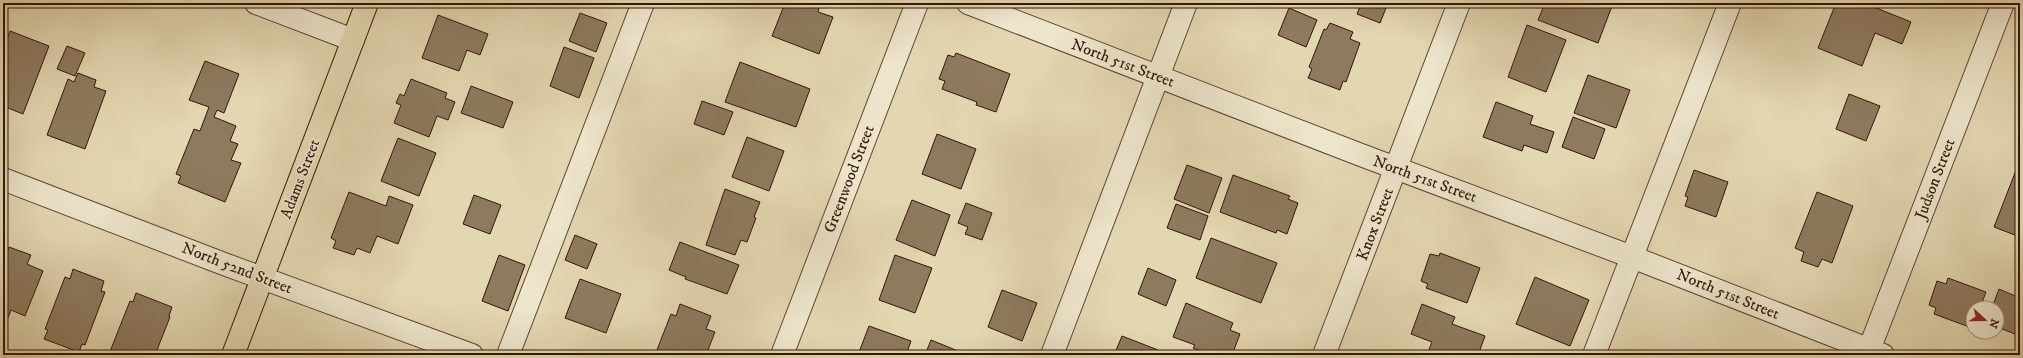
<svg xmlns="http://www.w3.org/2000/svg" width="2023" height="358" viewBox="0 0 2023 358" font-family="'IM FELL DW Pica',serif">
<rect width="100%" height="100%" fill="#e3d7b1"/>
<filter id="stains"><feTurbulence type="fractalNoise" baseFrequency=".005" numOctaves="4"/><feColorMatrix values="0 0 0 0 .2 0 0 0 0 .09 0 0 0 0 .02 0 0 0 .5 -.17"/></filter>
<radialGradient id="worn" r=".72"><stop offset=".6" stop-color="#630" stop-opacity="0"/><stop offset="1" stop-color="#630" stop-opacity=".3"/></radialGradient>
<!-- building -->
<path fill="#8e7a5f" stroke="#321606" d="M678,3H692L689,8Z
M785,3L802,7L803,3H816L820,5L818,12L833,17L819,54L772,36Z
M1359,3H1388L1380,23L1357,14L1361,4Z
M1545,3H1603L1612,6L1598,43L1538,20Z
M1836,3H1864L1911,22L1902,44L1875,33L1862,66L1818,48Z
M1289,8L1317,20L1306,47L1278,35Z
M580,13L607,23L596,52L569,41Z
M438,15L488,34L480,55L467,50L459,71L422,58Z
M1330,23L1353,32L1350,39L1360,43L1346,82L1343,81L1340,90L1308,78L1312,69L1309,67L1324,29L1326,30Z
M1527,25L1566,40L1546,92L1508,77Z
M10,31L49,46L23,114L3,106V50Z
M67,46L85,53L75,76L57,69Z
M564,47L594,58L579,98L550,86Z
M956,53L1010,74L996,112L976,105L977,102L942,89L945,81L939,79L948,55L954,57Z
M205,61L239,74L224,113L217,110L214,117L236,126L230,141L238,144L231,160L241,163L225,202L178,183L181,176L176,174L194,129L200,131L209,107L189,100Z
M740,62L810,89L796,127L725,102Z
M78,73L96,80L94,87L106,91L85,149L47,135L68,79L74,82Z
M1588,75L1630,90L1616,128L1574,113Z
M411,79L447,93L445,98L455,102L448,120L437,116L429,137L394,123L401,105L396,103L400,94L404,96Z
M471,86L513,102L503,128L461,113Z
M1849,94L1880,106L1866,141L1836,129Z
M702,101L733,112L724,135L694,124Z
M1496,102L1533,116L1530,124L1554,132L1547,153L1524,145L1522,151L1483,137Z
M1573,117L1605,129L1594,159L1562,147Z
M937,134L976,149L961,189L922,174Z
M747,137L784,151L769,191L732,177Z
M398,138L436,153L419,196L381,181Z
M2020,160V237L1994,227Z
M1187,165L1222,178L1209,213L1174,199Z
M1694,170L1728,182L1716,217L1685,206L1688,197L1685,196Z
M1233,175L1290,196L1288,199L1298,203L1287,234L1277,230L1276,233L1220,212Z
M725,189L760,202L754,217L756,218L747,242L741,240L735,255L706,245Z
M349,192L386,206L389,196L413,205L398,244L377,236L370,253L357,248L354,255L333,248L336,241L331,238Z
M1817,192L1853,206L1832,263L1822,259L1818,267L1801,261L1804,252L1795,248Z
M474,195L501,205L490,234L463,224Z
M912,200L950,215L935,256L896,240Z
M966,203L992,213L982,240L965,234L968,227L958,223Z
M1176,204L1208,216L1200,240L1167,228Z
M575,235L597,244L587,269L565,260Z
M1211,238L1277,263L1261,303L1196,278Z
M680,242L739,265L727,294L685,279L686,277L669,270Z
M9,247L31,255L27,264L43,271L25,316L11,310L8,318L3,317V254L6,255Z
M1440,253L1480,268L1467,303L1426,288L1428,284L1421,281L1430,254L1439,256Z
M499,255L525,265L508,311L482,301Z
M895,255L932,268L915,313L879,300Z
M1148,268L1176,280L1166,306L1138,294Z
M73,269L104,281L101,291L105,292L85,345L82,344L79,352L44,339L48,330L45,329L65,277L70,279Z
M1535,277L1589,300L1570,346L1516,324Z
M1948,278L1986,292L1980,308H1973L1972,328L1934,314L1936,308L1929,305L1937,281L1946,284Z
M580,279L621,294L606,333L565,318Z
M1999,289L2020,298V336L1997,327V308H1992Z
M1002,290L1037,303L1022,341L988,327Z
M136,293L172,307L169,316L170,317L155,355L109,354L130,301L133,302Z
M1186,303L1233,323L1230,330L1240,334L1232,355L1223,351L1221,355L1215,353L1211,355L1193,348L1195,345L1173,337Z
M680,304L711,316L706,329L715,332L706,355H655L671,314L676,316Z
M1422,304L1455,317L1452,324L1485,336L1478,355H1427L1432,342L1411,334Z
M869,326L911,341L906,355H858Z
M1122,336L1158,350L1156,355H1114Z
M931,340L958,351L957,355H925Z"/>
<g fill="none" stroke-linecap="round" stroke-linejoin="round">
<defs>
<path id="minor" d="M256,3L353,40
M968,3L1361,155L1632,257L1883,355
M3,179L224,264L472,355
M508,355L643,3
M782,355L917,3
M1052,355L1186,3
M1324,355L1459,3
M1594,355L1730,3
M1867,355L2003,3"/>
<path id="major" d="M233,355L367,3"/>
</defs>
<!-- minor casing -->
<use href="#minor" stroke="#5e4631" stroke-width="24"/>
<!-- major casing -->
<use href="#major" stroke="#321606" stroke-width="24"/>
<!-- minor -->
<use href="#minor" stroke="#ede5cc" stroke-width="22"/>
<!-- major -->
<use href="#major" stroke="#e3d7b1" stroke-width="22"/>
</g>
<g text-anchor="middle" dominant-baseline="central" stroke-width="3" stroke-linejoin="round" paint-order="stroke">
<!-- street labels -->
<g font-size="16" fill="#321606" stroke="#ede5cc">
<text transform="translate(1123 63) rotate(21)">North 51st Street</text>
<text transform="translate(300 179) rotate(-69)">Adams Street</text>
<text transform="translate(849 179) rotate(-69)">Greenwood Street</text>
<text transform="translate(1425 179) rotate(20)">North 51st Street</text>
<text transform="translate(1935 179) rotate(-69)">Judson Street</text>
<text transform="translate(1375 224) rotate(-69)">Knox Street</text>
<text transform="translate(237 268) rotate(21)">North 52nd Street</text>
<text transform="translate(1728 294) rotate(22)">North 51st Street</text>
</g>
</g>
<!-- margin -->
<rect width="2023" height="358" fill="none" stroke="#e3d7b1" stroke-width="16"/>
<rect x="4" y="4" width="2015" height="350" fill="none" stroke="#321606" stroke-width="2"/>
<rect x="8" y="8" width="2007" height="342" fill="none" stroke="#321606"/>
<!-- north arrow -->
<g transform="translate(1985 320) rotate(111)"><circle r="19" fill="#ede5cc" stroke="#a2927d"/>
<path d="M0-3L7 15L0 10L-7 15Z" fill="#8f2418"/>
<text y="-6" font-size="11" font-weight="bold" text-anchor="middle" fill="#321606">N</text>
</g>
<rect width="100%" height="100%" filter="url(#stains)"/>
<rect width="100%" height="100%" fill="url(#worn)"/>
</svg>
